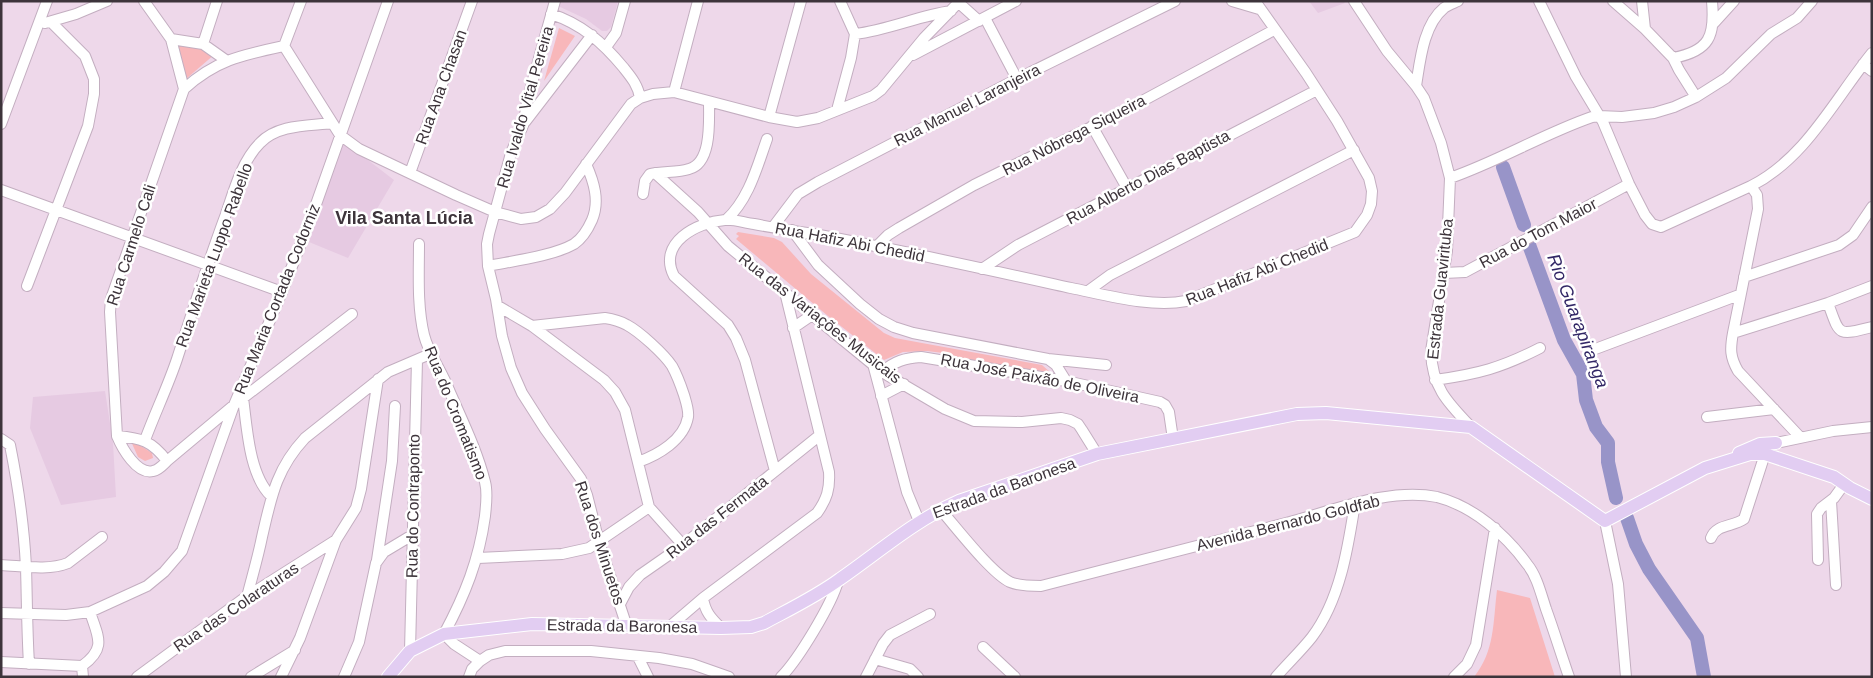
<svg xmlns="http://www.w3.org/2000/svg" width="1873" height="678" viewBox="0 0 1873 678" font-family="Helvetica,sans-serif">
<rect width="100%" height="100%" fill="#eed8ea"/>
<!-- built -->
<path fill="#e6cae2" d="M560,1H618L611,27L607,31H602L586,19L558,6Z
M1309,1H1343L1345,3L1318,13Z
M341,143L351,147L394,180L348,258L309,242Z
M105,391L113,443L116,497L61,505L30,428L33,397Z"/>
<!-- green -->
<path fill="#f8b7ba" d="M559,28L575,36L544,81Z
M183,41L215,54L186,79L182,59L176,43Z
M738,232L774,238L782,242L811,274L884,333L895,338L922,343L1042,365L1050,372L986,364L943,353L927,351L903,352L884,360L828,316L736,239L739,236L736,234Z
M130,439L152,453L153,458L145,461L138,457Z
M1497,590L1530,598L1555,677H1474C1495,651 1493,622 1497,590Z"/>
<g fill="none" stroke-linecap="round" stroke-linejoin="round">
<!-- river -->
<path stroke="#9894c8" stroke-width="14" d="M1503,167L1524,225
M1528,242L1564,340L1583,374L1586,400L1596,427L1608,443V462L1616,498
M1627,518L1636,544L1649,569L1697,638L1704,677"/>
<defs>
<path id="minor" d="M144,1L171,39L184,89
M555,1L527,101L524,123L511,153L489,234L487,244L488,266L496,299L502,336L511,368L522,393L545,429L581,479L587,495L599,542L627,627
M1232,1L1259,9
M1354,1L1387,51L1416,86L1424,98L1441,143L1450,178L1447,251L1431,351C1432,387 1447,402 1471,427
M1539,1L1576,77L1603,122L1629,184L1645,215L1652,224L1661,227L1751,186L1757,195L1758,209L1733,333C1730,349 1730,357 1738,371L1800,437
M1613,1L1645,29L1673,58L1679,70L1696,97
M1642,1L1645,29
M959,3L979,21
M551,14C582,24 603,43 623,67C631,77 638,85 640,98
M985,18L1017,79
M45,23L76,14L107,1
M1714,23L1734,1
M855,34C888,30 918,16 951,11
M171,39L203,44L227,61
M203,44L217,1
M284,46L340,135L359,149L456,195L495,212L521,219L536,217L550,209L565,193L631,104L640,98L653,94L674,92L769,117L797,122L818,118L873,96L881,90L924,38L960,1
M284,46C242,55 216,60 184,89L111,299L110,312L117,436C141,438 152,441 167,461L234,405L352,314
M284,46L301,1
M606,47L616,33L625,1
M913,55L1016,1
M1673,58C1710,51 1715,36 1712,1
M1863,64L1872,71
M1416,86C1420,62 1423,25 1444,8C1448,5 1454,3 1458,1
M674,92L698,1
M837,110L851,58L855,34L840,1
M769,117L801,1
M525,122L592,35
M1,124L47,1
M1092,126L1127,188
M410,173L472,1
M655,173L698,212L728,246L882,372L945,409L974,421L1022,422L1061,418L1070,420L1078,424L1082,430L1097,454
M1450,178C1499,161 1543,134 1592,117L1599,116L1622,117L1654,113L1674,107L1696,97L1726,78L1771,34L1797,18L1812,1
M1751,186C1806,158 1834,100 1872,53
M1,190L282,292
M643,194L645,181L650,174C663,171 677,173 689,169C712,163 709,121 709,102
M726,220C749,199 757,167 767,139
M773,227L798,194L818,182L1017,79L1175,1
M792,230L818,265L860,304L879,319L894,327L913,333L1048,359L1106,365
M419,244C419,273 417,306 424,335C429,355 442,371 449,390C462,420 477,450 485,482C488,493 486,505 485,516C479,560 465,595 444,634L454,644L480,661L489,655L505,651H591L659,658L692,664L729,677
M877,246L888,235L899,228L974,185L1120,113L1274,30
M488,266C513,261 553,256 574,244C583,238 588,229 592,220C600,201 594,182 586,164
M982,269L1018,245L1317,90
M1444,273L1465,272L1629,184
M1744,277L1839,245L1853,235L1872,207
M27,286L88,126L94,94V79L85,56L51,22
M1088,291L1110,275L1354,150
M1828,303C1840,336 1837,336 1872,327
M498,306L532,326L604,380L615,392L625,410L649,507L683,545
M532,326L605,318C612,319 620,321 627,325C640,332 664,354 672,366C677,375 681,386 684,395C686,402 689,410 688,417C684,440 658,455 638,462
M793,328L812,315
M1733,333L1828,303L1872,286
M1590,351L1739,295
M1048,359L1056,365L1066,381
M873,364L907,492L919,521
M882,372C895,361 905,358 921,357L1066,381L1160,402L1165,405L1169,412L1173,439
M1435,380C1478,374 1501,368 1540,348
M881,396L904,384
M243,398C247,427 249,475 271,496
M1707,417L1774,409
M117,436C122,448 137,475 153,471C159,470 163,465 167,461
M1,439L10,445C18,485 24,527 26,567C27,600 27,631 29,664
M145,440C155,413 168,386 177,359C193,310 208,262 226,214C234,190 242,161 260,143C278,124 309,126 332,123
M775,471L745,360L736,338L728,325L674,276C657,243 697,222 725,220C734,219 745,223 754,224C774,228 794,231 814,234C900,250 985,269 1071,288C1106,295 1152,308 1186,301L1355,232L1367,215L1371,204L1372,191L1369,178L1337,121L1306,73L1255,1
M1831,501L1836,585
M940,509C956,527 991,573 1010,582C1019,586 1031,586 1041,586C1122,565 1204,544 1286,523C1333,511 1389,487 1437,497C1473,506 1506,535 1527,564C1537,576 1541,594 1546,609C1554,631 1561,654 1569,677
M1605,521L1618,584L1626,677
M1711,538C1716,524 1733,527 1744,519L1765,454L1769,448L1776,443L1833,431L1872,427
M478,558L562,554L589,548L649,507
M377,560L392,461L395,406
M1818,560L1817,514L1821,508L1834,498L1842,487
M1,565C22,566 48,571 68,563L102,537
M247,597C252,577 258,557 262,537C271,498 276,469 305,438L388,372L430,354
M620,604L629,587L640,575L683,545L820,435
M1,613L66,615L90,612L147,586L164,572L182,551L234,405L282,292L314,210L388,1
M668,628L703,598
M721,628C711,618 705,612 703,598L817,513C827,499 830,489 829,472L785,292
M983,647L1015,677
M410,651L417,360
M638,657L648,677
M875,659L910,669L918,677
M1,662L82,666C107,648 98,637 90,612
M82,666L83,677
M137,677L243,599L336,540
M251,677L295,650
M281,677L300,638L336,540L356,508L361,489L378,379
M344,677L359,642L376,563L384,552L414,534
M469,677L472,669L480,661
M781,677C798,660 832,604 838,581
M866,677L883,644L890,635L930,614
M1276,677C1288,663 1301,651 1312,637C1340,600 1348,548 1355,503
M1454,677L1467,664L1476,645L1495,528"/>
<path id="major" d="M1739,453L1760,444L1776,443
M388,677L410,651L444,634L532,624L721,628L751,627L764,623C790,609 817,596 840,579C879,552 915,520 959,501L1097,454L1297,414L1326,413L1471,427L1605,521L1705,468L1750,454H1765L1834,477L1850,488L1872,499"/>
</defs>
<!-- minor casing -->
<use href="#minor" stroke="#c3aec0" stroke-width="12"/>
<!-- major casing -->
<use href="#major" stroke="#fff" stroke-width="14"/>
<!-- minor -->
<use href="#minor" stroke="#fff" stroke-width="10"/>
<!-- major -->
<use href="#major" stroke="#e2cdf2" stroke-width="12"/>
</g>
<g text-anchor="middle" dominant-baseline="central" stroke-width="5" stroke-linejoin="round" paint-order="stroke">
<!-- street labels -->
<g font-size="16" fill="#3d343b" stroke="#fff">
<text transform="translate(441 87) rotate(-70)">Rua Ana Chasan</text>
<text transform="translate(967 105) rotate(-27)">Rua Manuel Laranjeira</text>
<text transform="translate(525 107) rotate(-74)">Rua Ivaldo Vital Pereira</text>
<text transform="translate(1074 135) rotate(-27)">Rua Nóbrega Siqueira</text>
<text transform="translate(1148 177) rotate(-28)">Rua Alberto Dias Baptista</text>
<text transform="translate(1538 233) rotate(-28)">Rua do Tom Maior</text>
<text transform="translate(850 242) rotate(11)">Rua Hafiz Abi Chedid</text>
<text transform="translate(131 245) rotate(-72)">Rua Carmelo Cali</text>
<text transform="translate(214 255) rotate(-70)">Rua Marieta Luppo Rabello</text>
<text transform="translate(1257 272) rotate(-22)">Rua Hafiz Abi Chedid</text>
<text transform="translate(1440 289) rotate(-84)">Estrada Guavirituba</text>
<text transform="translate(277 299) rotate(-68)">Rua Maria Cortada Codorniz</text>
<text transform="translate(820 318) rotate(38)">Rua das Variações Musicais</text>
<text transform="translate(1040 378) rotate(11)">Rua José Paixão de Oliveira</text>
<text transform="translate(456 413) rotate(68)">Rua do Cromatismo</text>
<text transform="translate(1004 488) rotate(-20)">Estrada da Baronesa</text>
<text transform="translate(413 506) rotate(-89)">Rua do Contraponto</text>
<text transform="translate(717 517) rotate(-38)">Rua das Fermata</text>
<text transform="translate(1288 523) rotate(-14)">Avenida Bernardo Goldfab</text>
<text transform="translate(600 543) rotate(72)">Rua dos Minuetos</text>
<text transform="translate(236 607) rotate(-34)">Rua das Colaraturas</text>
<text transform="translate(622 626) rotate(1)">Estrada da Baronesa</text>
</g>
<!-- neighbourhood labels -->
<g font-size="18" font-weight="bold" fill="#3d343b" stroke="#fff">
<text x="404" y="218">Vila Santa Lúcia</text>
</g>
<!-- water labels -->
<g font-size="18" font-style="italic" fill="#322766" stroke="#fff">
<text transform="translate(1578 321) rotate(69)">Rio Guarapiranga</text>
</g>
</g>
<!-- border -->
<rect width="1873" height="678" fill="none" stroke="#3d343b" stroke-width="5"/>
</svg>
